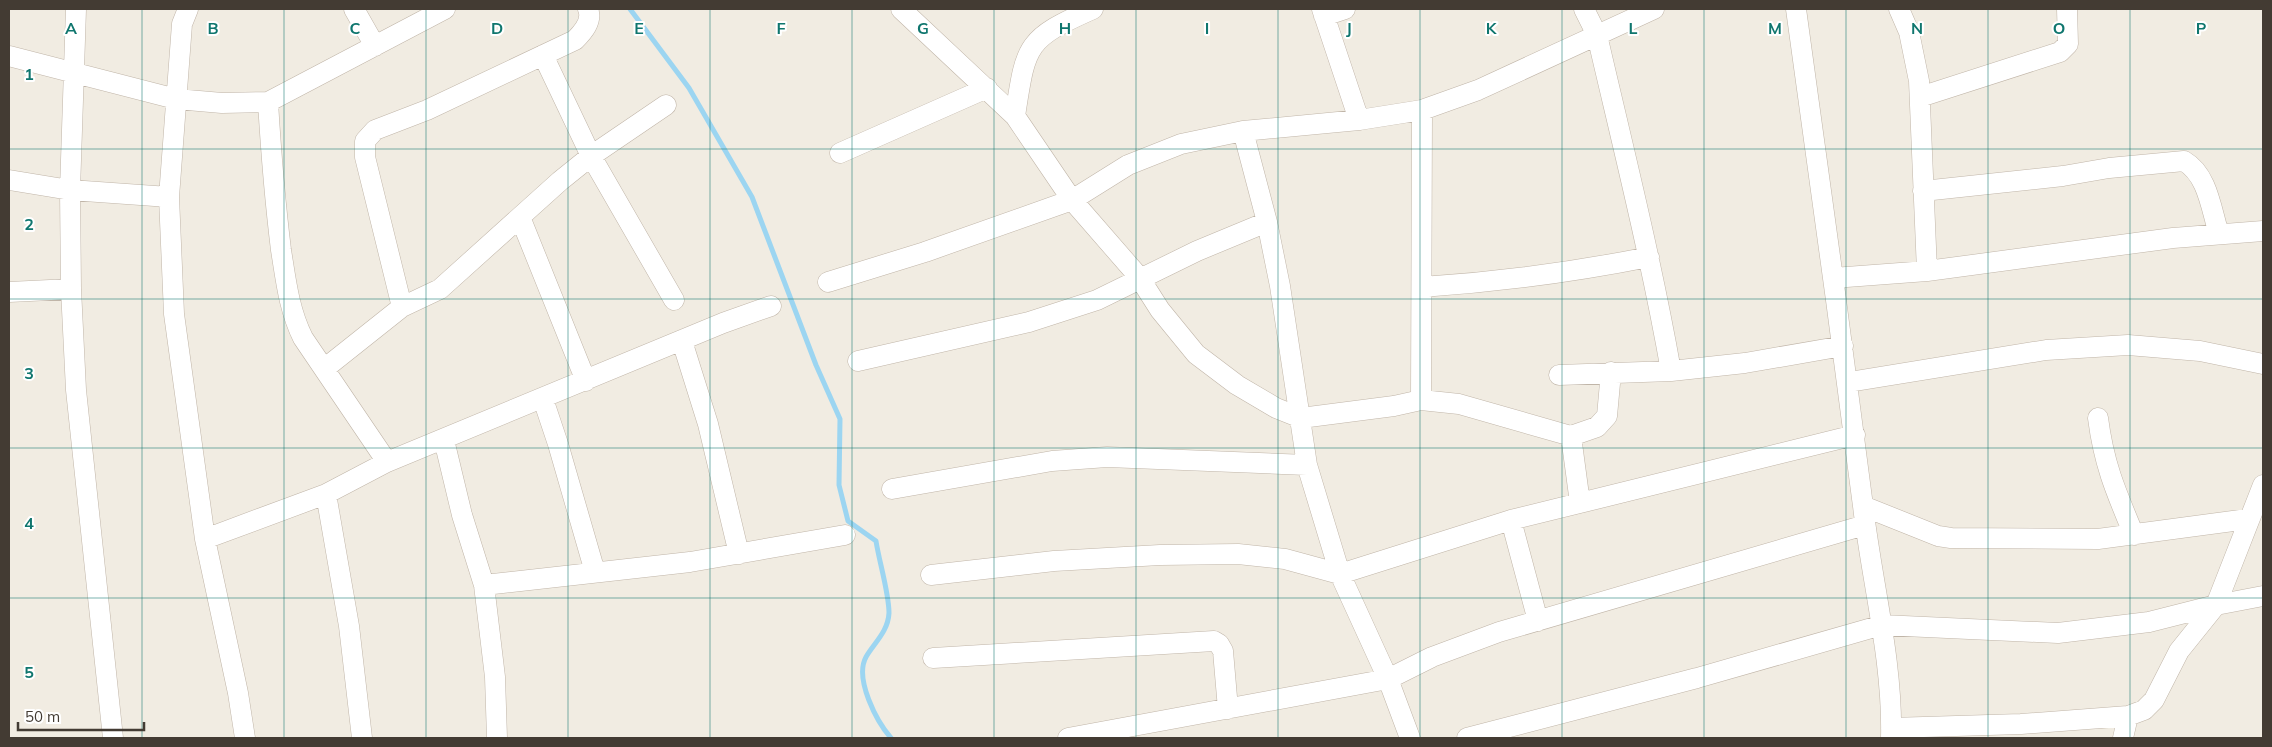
<svg xmlns="http://www.w3.org/2000/svg" width="2272" height="747" viewBox="0 0 2272 747" font-family="Mulish,sans-serif">
<rect width="100%" height="100%" fill="#f1ece2"/>
<g fill="none" stroke-linecap="round" stroke-linejoin="round">
<!-- stream -->
<path stroke="#9cd5f1" stroke-width="5" d="M630,9L689,88L752,197L816,365L840,419L839,485L848,521L876,541C879,561 889,593 889,613C888,632 874,643 866,657C854,679 877,722 891,738"/>
<defs>
<path id="street" d="M76,9L70,190L71,289L76,390L113,738
M188,9L182,24L169,197L174,314L205,539L238,693L245,738
M354,9L375,46
M901,9L1015,116L1072,200L1139,277L1160,310L1196,354L1237,385L1276,408L1301,418L1394,406L1421,400L1422,110
M1322,9L1359,120
M1584,9L1597,35C1623,147 1651,258 1671,371L1745,363L1843,346
M1796,9C1819,175 1842,340 1863,506C1872,583 1893,661 1891,738
M1899,9L1909,32L1919,81L1927,271
M1324,16L1345,9
M543,55L591,156L674,300
M9,56L176,99L222,103L268,102L445,9
M1920,97L2060,52L2068,44L2067,9
M268,102C271,152 275,201 281,250C286,281 289,310 303,338L387,462
M1015,116C1026,45 1025,39 1093,9
M1243,131L1267,222L1280,286L1307,465L1340,574L1388,679L1410,738
M840,153L987,88
M9,180L70,190L169,197
M1923,191L2063,176L2109,168L2184,161C2208,175 2211,209 2219,234
M520,217L586,381
M1833,278L1927,271L2173,238L2263,231
M828,282L925,252L1072,200L1128,165L1181,144L1243,131L1359,120L1422,110L1478,90L1654,9
M1422,287C1498,282 1574,272 1649,257
M9,292L71,289
M402,307L365,157V141L375,130L427,110L575,40C583,32 593,21 588,9
M682,341L708,424L739,554
M858,361L1029,322L1097,300L1197,251L1267,222
M324,369L402,307L440,289L560,181L591,156L666,105
M1559,375L1671,371
M1849,382L2046,350L2128,345L2200,351L2263,364
M543,399L558,444L595,572
M1421,400L1459,404L1571,436L1597,427L1607,416L1611,372
M2098,418C2104,465 2116,492 2134,535
M1571,436L1580,503
M444,440L462,515L484,585L495,677L497,738
M892,489L1052,461L1107,457L1307,465
M326,494L349,626L362,738
M1863,506L1938,536L1951,538L2098,539L2248,519
M1511,520L1538,621
M205,539L326,494L387,462L723,323L771,306
M931,575L1054,561L1160,555L1238,554L1285,559L1340,574L1511,520L1855,435
M484,585L690,562L845,535
M933,658L1214,641L1219,644L1223,651L1228,709
M1891,728L2021,724L2128,716L2144,710L2154,700L2179,651L2216,605L2263,485
M1068,738L1388,679L1432,657L1499,632L1865,525
M1467,738L1697,678L1882,625L2058,633L2149,622L2216,605L2263,596
M2123,738L2128,716"/>
</defs>
<!-- street casing -->
<use href="#street" stroke="#c0b5a8" stroke-width="21"/>
<!-- street -->
<use href="#street" stroke="#fff" stroke-width="20"/>
</g>
<!-- grid -->
<path fill="none" stroke="#0f766e" stroke-width="1" stroke-opacity="0.55" d="M142,9V738M284,9V738M426,9V738M568,9V738M710,9V738M852,9V738M994,9V738M1136,9V738M1278,9V738M1420,9V738M1562,9V738M1704,9V738M1846,9V738M1988,9V738M2130,9V738M9,149H2263M9,299H2263M9,448H2263M9,598H2263"/>
<g font-size="16" text-anchor="middle" font-weight="bold" fill="#0f766e" stroke="#fff" stroke-width="4" stroke-linejoin="round" paint-order="stroke">
<text x="71" y="34">A</text>
<text x="213" y="34">B</text>
<text x="355" y="34">C</text>
<text x="497" y="34">D</text>
<text x="639" y="34">E</text>
<text x="781" y="34">F</text>
<text x="923" y="34">G</text>
<text x="1065" y="34">H</text>
<text x="1207" y="34">I</text>
<text x="1349" y="34">J</text>
<text x="1491" y="34">K</text>
<text x="1633" y="34">L</text>
<text x="1775" y="34">M</text>
<text x="1917" y="34">N</text>
<text x="2059" y="34">O</text>
<text x="2201" y="34">P</text>
<text x="29" y="80">1</text>
<text x="29" y="230">2</text>
<text x="29" y="379">3</text>
<text x="29" y="529">4</text>
<text x="29" y="678">5</text>
</g>
<!-- border -->
<rect width="2272" height="747" fill="none" stroke="#433b33" stroke-width="20"/>
<!-- scale -->
<path d="M18 722v8h126v-8" fill="none" stroke="#433b33" stroke-width="2.5"/>
<text x="25" y="722" font-size="15" fill="#433b33" stroke="#ffffff" stroke-width="4" paint-order="stroke">50 m</text>
</svg>
